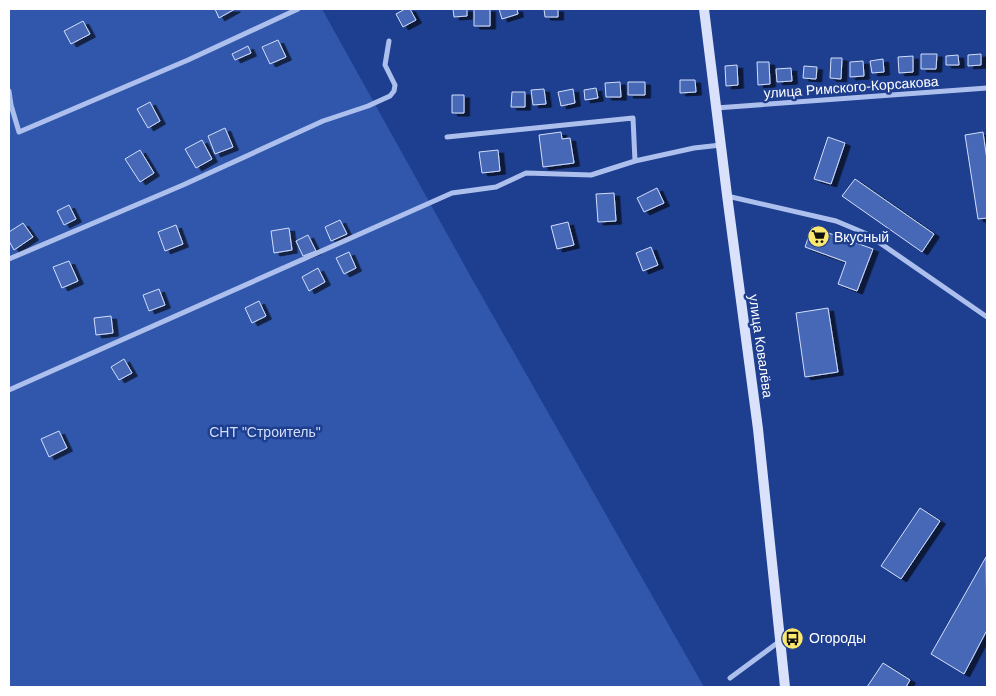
<svg xmlns="http://www.w3.org/2000/svg" width="996" height="696" viewBox="0 0 996 696" font-family="Helvetica,sans-serif">
<defs>
<filter id="shadow"><feDropShadow dx="5.5" dy="3" stdDeviation="0" flood-color="#0009"/></filter>
</defs>
<rect width="100%" height="100%" fill="#1e3e8f"/>
<!-- green -->
<path fill="#3157ac" d="M9,9H322L471,277L704,687H9Z"/>
<!-- building -->
<path fill="#4668b6" stroke="#d2def9" filter="url(#shadow)" d="M215,9H235L219,18Z
M405,9H410L416,20L403,27L396,14Z
M453,9H467V16L454,17Z
M474,9H490V26H474Z
M499,9H517L518,14L502,19Z
M544,9H558V17H545Z
M83,21L90,34L71,44L64,31Z
M278,40L286,57L270,64L262,47Z
M248,46L251,53L235,60L232,54Z
M921,54H937L936,69H921Z
M981,54V65L968,66V55Z
M958,55L959,65H946V56Z
M913,56V72L899,73L898,57Z
M831,58H842L841,79L830,78Z
M883,59L884,72L872,73L870,61Z
M863,61L864,76L850,77V62Z
M757,62H769L770,84L758,85Z
M737,65L738,85L726,86L725,66Z
M804,66L817,67L816,79L803,78Z
M791,68L792,81L777,82L776,69Z
M680,80H695L696,92L680,93Z
M620,82L621,97H606L605,83Z
M628,82H645V95H628Z
M596,88L598,98L585,100L584,90Z
M544,89L546,104L533,105L531,90Z
M573,89L575,103L561,106L558,92Z
M512,92H525V107H511Z
M452,95H464V113H452Z
M150,102L160,121L148,128L137,109Z
M225,128L233,147L215,154L208,136Z
M561,132L562,139L570,138L574,163L543,167L539,135Z
M983,132L987,160V218L978,219L965,135Z
M828,137L845,143L831,184L814,179Z
M202,140L212,159L196,168L185,149Z
M140,150L154,173L140,182L125,159Z
M498,150L500,171L482,173L479,152Z
M855,179L934,234L922,252L842,196Z
M657,188L664,203L644,212L637,198Z
M614,193L616,221L598,222L596,194Z
M69,205L76,219L64,225L57,211Z
M340,220L347,234L331,241L325,227Z
M568,222L574,245L557,249L551,226Z
M23,223L33,237L14,250L9,241V232Z
M176,225L183,244L165,251L158,232Z
M812,227L873,249L857,291L838,284L846,262L805,247Z
M289,228L292,250L274,253L271,231Z
M308,235L316,251L303,256L296,241Z
M651,247L658,265L643,271L636,253Z
M349,252L356,268L344,274L336,258Z
M69,261L78,281L62,288L53,267Z
M318,268L325,282L309,291L302,277Z
M159,289L165,305L149,311L143,295Z
M259,301L266,316L252,323L245,308Z
M828,308L838,372L805,377L796,313Z
M111,316L113,333L96,335L94,318Z
M124,359L132,373L119,380L111,367Z
M59,431L67,448L49,457L41,439Z
M920,508L940,521L901,579L881,566Z
M986,557L987,630L964,674L931,654Z
M883,663L910,680L906,687H867Z"/>
<g fill="none" stroke-linecap="round" stroke-linejoin="round">
<!-- street -->
<path stroke="#adc0ed" stroke-width="5" d="M9,91L11,105L19,132L188,60L298,9
M716,108L987,88
M447,137L633,118L635,161L694,148L721,145
M727,196L836,221L867,234L987,317
M9,259L183,185L323,121L368,106L390,96L394,91L395,85L385,65L389,41
M9,390L452,193L496,187L526,173L591,175L635,161
M730,678L780,641"/>
<!-- secondary -->
<path stroke="#d9e2fa" stroke-width="10" d="M704,9L727,195L758,429L785,687"/>
</g>
<!-- icons -->
<defs>
<symbol id="supermarket-disc" viewBox="-11 -11 22 22"><circle r="9.5" fill="#fce86c" stroke="#1e3e8f"/><path d="M-6-5.5h2.5l.6 2H6L4.5 2H-2.5L-4.4-4H-6ZM-1.5 3.2a1.3 1.3 0 1 0 .1 0ZM3 3.2a1.3 1.3 0 1 0 .1 0Z" fill="#111"/></symbol>
<symbol id="bus-disc" viewBox="-11 -11 22 22"><circle r="9.5" fill="#fce86c" stroke="#1e3e8f"/><path d="M-5-6H5V4H4V6H2V4H-2V6H-4V4H-5ZM-3.5-4V0h7V-4ZM-3.5 1.2v1.5H-2V1.2ZM2 1.2v1.5H3.5V1.2Z" fill="#111"/></symbol>
</defs>
<g fill-rule="evenodd">
<use href="#supermarket-disc" x="806" y="224" width="25" height="25"/>
<use href="#bus-disc" x="780" y="626" width="25" height="25"/>
</g>
<g text-anchor="middle" dominant-baseline="central" stroke-width="5" stroke-linejoin="round" paint-order="stroke">
<!-- street labels -->
<g font-size="14" fill="#fff" stroke="#1e3e8f">
<text transform="translate(851 87) rotate(-4)">улица Римского-Корсакова</text>
<text transform="translate(761 346) rotate(82)">улица Ковалёва</text>
</g>
<!-- poi labels -->
<g font-size="14" fill="#fff" stroke="#1e3e8f" text-anchor="start">
<text x="834" y="237">Вкусный</text>
<text x="809" y="638">Огороды</text>
</g>
<!-- park labels -->
<g font-size="14" fill="#d2def9" stroke="#1e3e8f">
<text x="265" y="432">СНТ "Строитель"</text>
</g>
</g>
<!-- border -->
<rect width="996" height="696" fill="none" stroke="#ffffff" stroke-width="20"/>
</svg>
